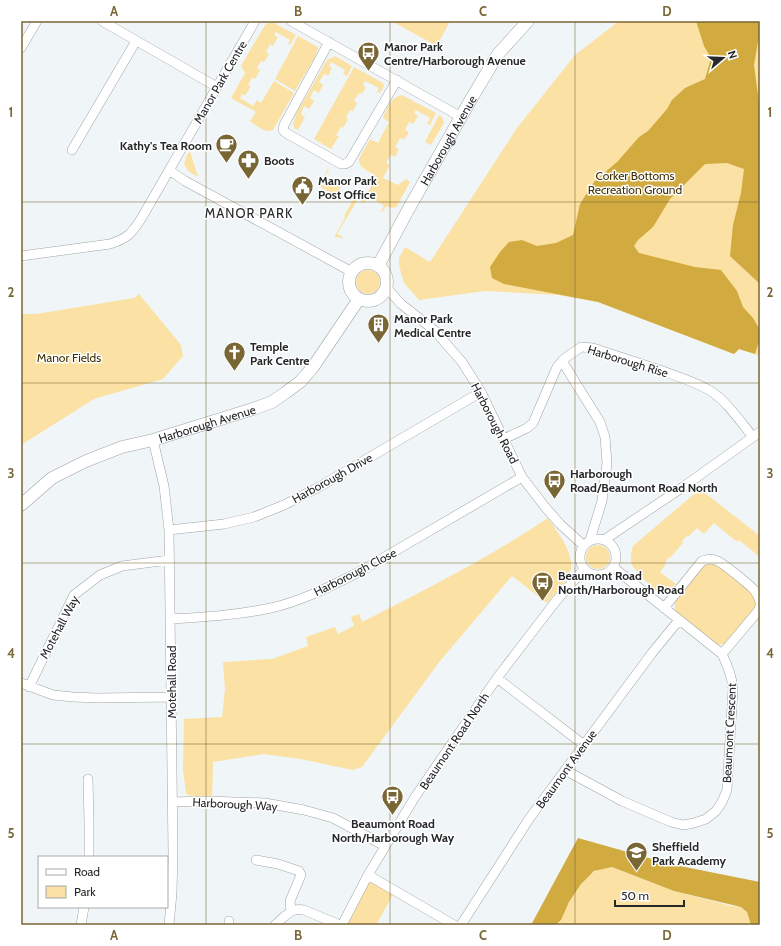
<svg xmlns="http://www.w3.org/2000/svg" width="781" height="946" viewBox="0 0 781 946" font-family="Cabin,sans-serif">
<rect width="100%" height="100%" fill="#f0f6f8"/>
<!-- green -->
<path fill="#fbe1a3" d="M391,21H450L437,46Z
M619,21H760V356L739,349L734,354L598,302L558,295L485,291L419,300L404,283L401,273L399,264V258L405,247L430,262L517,128L575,55Z
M269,23H274L296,35L290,45L288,44L290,40L276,32L274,35L278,37L273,46L270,44L266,52L269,54L264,62L261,61L257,68L260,70L255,79L252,78L248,85L251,86L245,96L242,94L240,98L253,106L257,100L261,103L274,81L294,93L273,130C265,133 257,126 250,121L256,112L231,98L245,73L241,66L242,64L265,25Z
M298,36L316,46L318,48L315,57L295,91L275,79Z
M335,56L352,66L347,76L343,74L345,70L331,62L329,66L332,68L328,76L324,74L319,82L323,85L319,93L314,90L310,98L314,101L309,109L304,106L301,114L305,117L298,130L294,128L293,124L296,114L327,60Z
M354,67L383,83L384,86L380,93L377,92L379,88L365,81L363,85L366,87L362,94L359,93L354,101L357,103L353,111L350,110L346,117L348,119L343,128L341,127L336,135L339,136L331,149L314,139Z
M402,95L436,113L430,125L427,124L430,118L416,110L414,113L418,116L413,124L409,122L405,130L409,132L404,140L400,138L395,147L399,149L395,157L391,155L386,163L390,165L383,178L398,185L406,179L410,182L397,206C393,209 391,208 387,206L382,212L381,211L384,206L369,196L364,203L358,199L337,234L343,237L342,238L334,237L345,218L344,216L359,189L367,193L376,179L375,175C369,171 358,168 359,159L370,139L378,143L389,122L383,118C387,108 391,97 402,95Z
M439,115L442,117L444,123L431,145L425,142Z
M190,151L198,177L188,171L184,164L187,155Z
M328,169L329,170L324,179L339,187L343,180H344L336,196L319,186Z
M356 282a12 12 0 1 1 24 0a12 12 0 1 1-24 0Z
M139,294L181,345L183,356L163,379L94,399L21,445V314H36L134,298Z
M700,489L760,536V557L739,540L737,542L714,523L704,534L697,528L688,537L687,536L682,541L683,543L670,558L669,557L665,563L666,564L660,572L676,584C672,588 667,596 661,594C656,593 634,569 632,565C630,559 631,552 633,546Z
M548,518C557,532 580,559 568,576C563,586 554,594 547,603L512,576L440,661L362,767L353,770L300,759L264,754L213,762L212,803L186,794L183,769L184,719L222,717L225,689L223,662L272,659L308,646L306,637L335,627L338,634L354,626L351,617L359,614L362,622C425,590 489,558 548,518Z
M586 557a12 12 0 1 1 24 0a12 12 0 1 1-24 0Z
M716,564L754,595L756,604L753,612L725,644L716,645L675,611V602L703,565Z
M612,867L674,891L732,906L741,907L747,912L751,925H559C565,908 578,882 594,872C598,869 606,868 612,867Z
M371,879L394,893L376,925H345Z"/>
<!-- forest -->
<path fill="#d1aa40" d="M696,21H760V30L754,65L760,110V284L730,256L733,225L741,193L744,169L727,163L705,164L670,199L653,227L638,240L634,246L639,253L695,267L721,270L737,291L743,307L753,318L760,330V338L755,354L739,349L734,354L598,302L504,284L492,278L490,267L500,252L509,242L522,240L537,246L556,243L573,235L580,204L594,182L618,161L639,137L648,131L667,109L672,100L685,88L705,79L711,58L704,46Z
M578,838L670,864L760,882V925H751L747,912L741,907L674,891L612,867L594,871L581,884L569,902L561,920L556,925H531Z"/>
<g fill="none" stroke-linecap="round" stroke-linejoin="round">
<defs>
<path id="minor" d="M102,21L217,87
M291,21L461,117
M329,42L284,125L283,130L286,133L341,164H345L349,162L397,80
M21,48L37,21
M72,150L136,41
M169,170L185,181L352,272
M21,256L110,244C128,238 131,234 141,219L255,21
M386,287L401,304L434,330L462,362L481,392L522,477L545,507L560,524L583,545
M562,361L600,422L605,437L607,463L602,501L590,540
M504,439L527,428L533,423L557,367L564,359L581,347L593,348C614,355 636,362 657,369C674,375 693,381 709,390C726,400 740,421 753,437
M153,440L164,486L169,530L173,852L172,893L169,925
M169,530L224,524L254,517L284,505L319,487L481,392
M580 557a18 18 0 1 1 36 0a18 18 0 1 1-36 0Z
M604,540L683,487L760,432
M664,608L702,561C706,560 711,558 715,560C721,561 751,586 755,591C758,595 759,598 760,602
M171,619C205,617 238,615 271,608C302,601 331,586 359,572L522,477
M722,654L759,610L760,605
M497,678L584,745
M21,683L53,695L73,697L97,698L171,697
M29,687L74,595L100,575L122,566L169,560
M565,770L622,801L671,822L683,825L694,823L706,819L716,811L722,802L727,790L733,689C732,676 728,666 722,654L613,567
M88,779L89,824V857
M173,802L206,801L265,803L304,810L333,818L385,846
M256,860L278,864L299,871L301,875L290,901L291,910
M368,875L454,925
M229,921V925
M81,925L84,907
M275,925C285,917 290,907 304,910L340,925
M342,925L368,875L415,797L497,678L556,601L584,569
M461,925L529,819L652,653L679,620"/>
<g id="tertiary">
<circle cx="368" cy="282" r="19"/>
<path id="s1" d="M378,266L408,210L470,101L498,54L528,21"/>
<path id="s2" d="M21,505L52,478L86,461L122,447L153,440L253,409L272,402L285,393L300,382L313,367L359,299"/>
</g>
</defs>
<!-- minor casing -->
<use href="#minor" stroke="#9fa4a6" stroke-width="10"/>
<!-- tertiary casing -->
<use href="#tertiary" stroke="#9fa4a6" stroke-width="13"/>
<!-- minor -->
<use href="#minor" stroke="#fff" stroke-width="9"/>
<!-- tertiary -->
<use href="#tertiary" stroke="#fff" stroke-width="12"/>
</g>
<!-- grid -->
<path fill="none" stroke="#796635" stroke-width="1" stroke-opacity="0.55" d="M206,21V925M390,21V925M575,21V925M21,202H760M21,383H760M21,563H760M21,744H760"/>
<!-- icons -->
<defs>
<symbol id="bus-pin" viewBox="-11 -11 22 30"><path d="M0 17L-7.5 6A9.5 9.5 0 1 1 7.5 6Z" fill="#796635" stroke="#fff"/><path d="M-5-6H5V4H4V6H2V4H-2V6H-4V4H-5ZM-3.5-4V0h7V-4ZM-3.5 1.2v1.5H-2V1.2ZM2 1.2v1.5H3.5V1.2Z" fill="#fff"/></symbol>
<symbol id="cafe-pin" viewBox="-11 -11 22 30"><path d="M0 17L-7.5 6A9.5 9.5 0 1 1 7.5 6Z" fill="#796635" stroke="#fff"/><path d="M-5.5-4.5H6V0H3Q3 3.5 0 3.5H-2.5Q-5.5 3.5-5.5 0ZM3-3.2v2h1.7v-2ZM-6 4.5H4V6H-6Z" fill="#fff"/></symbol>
<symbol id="pharmacy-pin" viewBox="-11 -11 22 30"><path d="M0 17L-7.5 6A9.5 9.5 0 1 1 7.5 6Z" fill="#796635" stroke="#fff"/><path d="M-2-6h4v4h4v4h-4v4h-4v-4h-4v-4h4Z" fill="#fff"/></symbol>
<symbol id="civic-pin" viewBox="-11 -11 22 30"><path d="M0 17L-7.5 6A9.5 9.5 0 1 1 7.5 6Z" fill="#796635" stroke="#fff"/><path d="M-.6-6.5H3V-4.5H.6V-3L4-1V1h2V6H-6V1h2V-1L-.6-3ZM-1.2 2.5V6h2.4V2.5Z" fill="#fff"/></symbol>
<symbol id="building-pin" viewBox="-11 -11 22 30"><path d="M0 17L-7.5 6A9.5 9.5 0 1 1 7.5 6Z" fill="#796635" stroke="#fff"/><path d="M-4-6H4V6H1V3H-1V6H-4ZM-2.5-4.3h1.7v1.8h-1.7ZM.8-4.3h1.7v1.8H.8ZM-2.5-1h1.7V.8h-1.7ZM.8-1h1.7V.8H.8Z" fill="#fff"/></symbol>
<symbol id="church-pin" viewBox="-11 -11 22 30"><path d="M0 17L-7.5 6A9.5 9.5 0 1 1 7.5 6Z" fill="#796635" stroke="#fff"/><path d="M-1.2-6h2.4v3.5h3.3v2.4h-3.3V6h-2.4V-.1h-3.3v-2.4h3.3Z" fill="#fff"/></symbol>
<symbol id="school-pin" viewBox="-11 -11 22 30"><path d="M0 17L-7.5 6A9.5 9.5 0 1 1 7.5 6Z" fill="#796635" stroke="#fff"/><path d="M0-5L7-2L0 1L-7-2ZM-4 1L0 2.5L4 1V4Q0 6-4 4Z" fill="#fff"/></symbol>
</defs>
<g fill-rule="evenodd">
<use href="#bus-pin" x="356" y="40" width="25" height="34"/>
<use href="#cafe-pin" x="214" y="132" width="25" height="34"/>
<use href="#pharmacy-pin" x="236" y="148" width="25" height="34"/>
<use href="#civic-pin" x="290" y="174" width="25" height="34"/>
<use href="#building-pin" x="366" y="312" width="25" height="34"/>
<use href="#church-pin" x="222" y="340" width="25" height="34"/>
<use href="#bus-pin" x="542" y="468" width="25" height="34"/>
<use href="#bus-pin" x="530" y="570" width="25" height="34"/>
<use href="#bus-pin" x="380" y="784" width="25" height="34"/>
<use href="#school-pin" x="624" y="840" width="25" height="34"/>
</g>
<g text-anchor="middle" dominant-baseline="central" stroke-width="3" stroke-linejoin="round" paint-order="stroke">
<!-- poi labels -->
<g font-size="12" font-weight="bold" fill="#262829" stroke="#fff" text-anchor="start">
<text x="384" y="46">Manor Park<tspan x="384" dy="14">Centre/Harborough Avenue</tspan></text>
<text x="212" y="145" text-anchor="end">Kathy's Tea Room</text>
<text x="264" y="160">Boots</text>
<text x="318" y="180">Manor Park<tspan x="318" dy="14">Post Office</tspan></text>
<text x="394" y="318">Manor Park<tspan x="394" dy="14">Medical Centre</tspan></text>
<text x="250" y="346">Temple<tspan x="250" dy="14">Park Centre</tspan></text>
<text x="570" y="473">Harborough<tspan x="570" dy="14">Road/Beaumont Road North</tspan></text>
<text x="558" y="575">Beaumont Road<tspan x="558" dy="14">North/Harborough Road</tspan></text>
<text x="393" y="823" text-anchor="middle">Beaumont Road<tspan x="393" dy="14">North/Harborough Way</tspan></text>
<text x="652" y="846">Sheffield<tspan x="652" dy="14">Park Academy</tspan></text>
</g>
<!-- street labels -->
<g font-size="12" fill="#262829" stroke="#fff">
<text transform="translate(220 82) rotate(-60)">Manor Park Centre</text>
<text stroke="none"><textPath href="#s1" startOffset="144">Harborough Avenue</textPath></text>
<text transform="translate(628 361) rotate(17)">Harborough Rise</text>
<text stroke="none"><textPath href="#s2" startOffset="206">Harborough Avenue</textPath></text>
<text transform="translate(495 423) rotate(63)">Harborough Road</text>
<text transform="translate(332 478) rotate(-29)">Harborough Drive</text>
<text transform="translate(355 572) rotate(-27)">Harborough Close</text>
<text transform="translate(59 627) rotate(-62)">Motehall Way</text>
<text transform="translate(171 682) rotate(-90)">Motehall Road</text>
<text transform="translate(729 733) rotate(-87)">Beaumont Crescent</text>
<text transform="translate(454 741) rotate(-56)">Beaumont Road North</text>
<text transform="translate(566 769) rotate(-54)">Beaumont Avenue</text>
<text transform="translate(235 804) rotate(3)">Harborough Way</text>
</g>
<!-- park labels -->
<g font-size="12" fill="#403102" stroke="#fff">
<text x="635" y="175">Corker Bottoms<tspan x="635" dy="14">Recreation Ground</tspan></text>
<text x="69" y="357">Manor Fields</text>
</g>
<!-- neighbourhood labels -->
<g font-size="13" letter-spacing="1" fill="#262829" stroke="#fff">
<text x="249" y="213">MANOR PARK</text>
</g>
</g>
<!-- border -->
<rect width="781" height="946" fill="none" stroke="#ffffff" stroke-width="44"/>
<!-- legend -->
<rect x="38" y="856" width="130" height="52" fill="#ffffff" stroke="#a8a9a9"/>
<rect x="46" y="869" width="20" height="6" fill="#ffffff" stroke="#a8a9a9"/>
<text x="74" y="876" font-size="12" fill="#262829">Road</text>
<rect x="46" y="886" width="20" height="12" fill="#fbe1a3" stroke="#a8a9a9"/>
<text x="74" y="896" font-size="12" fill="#262829">Park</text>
<!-- north arrow -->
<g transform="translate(723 58) rotate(71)" stroke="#ffffff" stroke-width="3" paint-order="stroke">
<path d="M0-3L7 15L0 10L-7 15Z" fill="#262829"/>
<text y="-6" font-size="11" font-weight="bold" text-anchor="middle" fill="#262829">N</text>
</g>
<!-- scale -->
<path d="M615 900v6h69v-6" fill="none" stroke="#262829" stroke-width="2"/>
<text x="621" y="900" font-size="12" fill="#262829" stroke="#ffffff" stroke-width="3" paint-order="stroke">50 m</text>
<rect x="22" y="22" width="737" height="902" fill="none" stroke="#796635" stroke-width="1.5"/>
<g font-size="13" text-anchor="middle" font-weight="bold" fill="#796635">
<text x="114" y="16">A</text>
<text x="298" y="16">B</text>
<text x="483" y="16">C</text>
<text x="667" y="16">D</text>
<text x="11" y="117">1</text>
<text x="770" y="117">1</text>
<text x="11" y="297">2</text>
<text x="770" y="297">2</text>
<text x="11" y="478">3</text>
<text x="770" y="478">3</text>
<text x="11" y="658">4</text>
<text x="770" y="658">4</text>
<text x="11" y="838">5</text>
<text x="770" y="838">5</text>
<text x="114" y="940">A</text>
<text x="298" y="940">B</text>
<text x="483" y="940">C</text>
<text x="667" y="940">D</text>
</g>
</svg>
